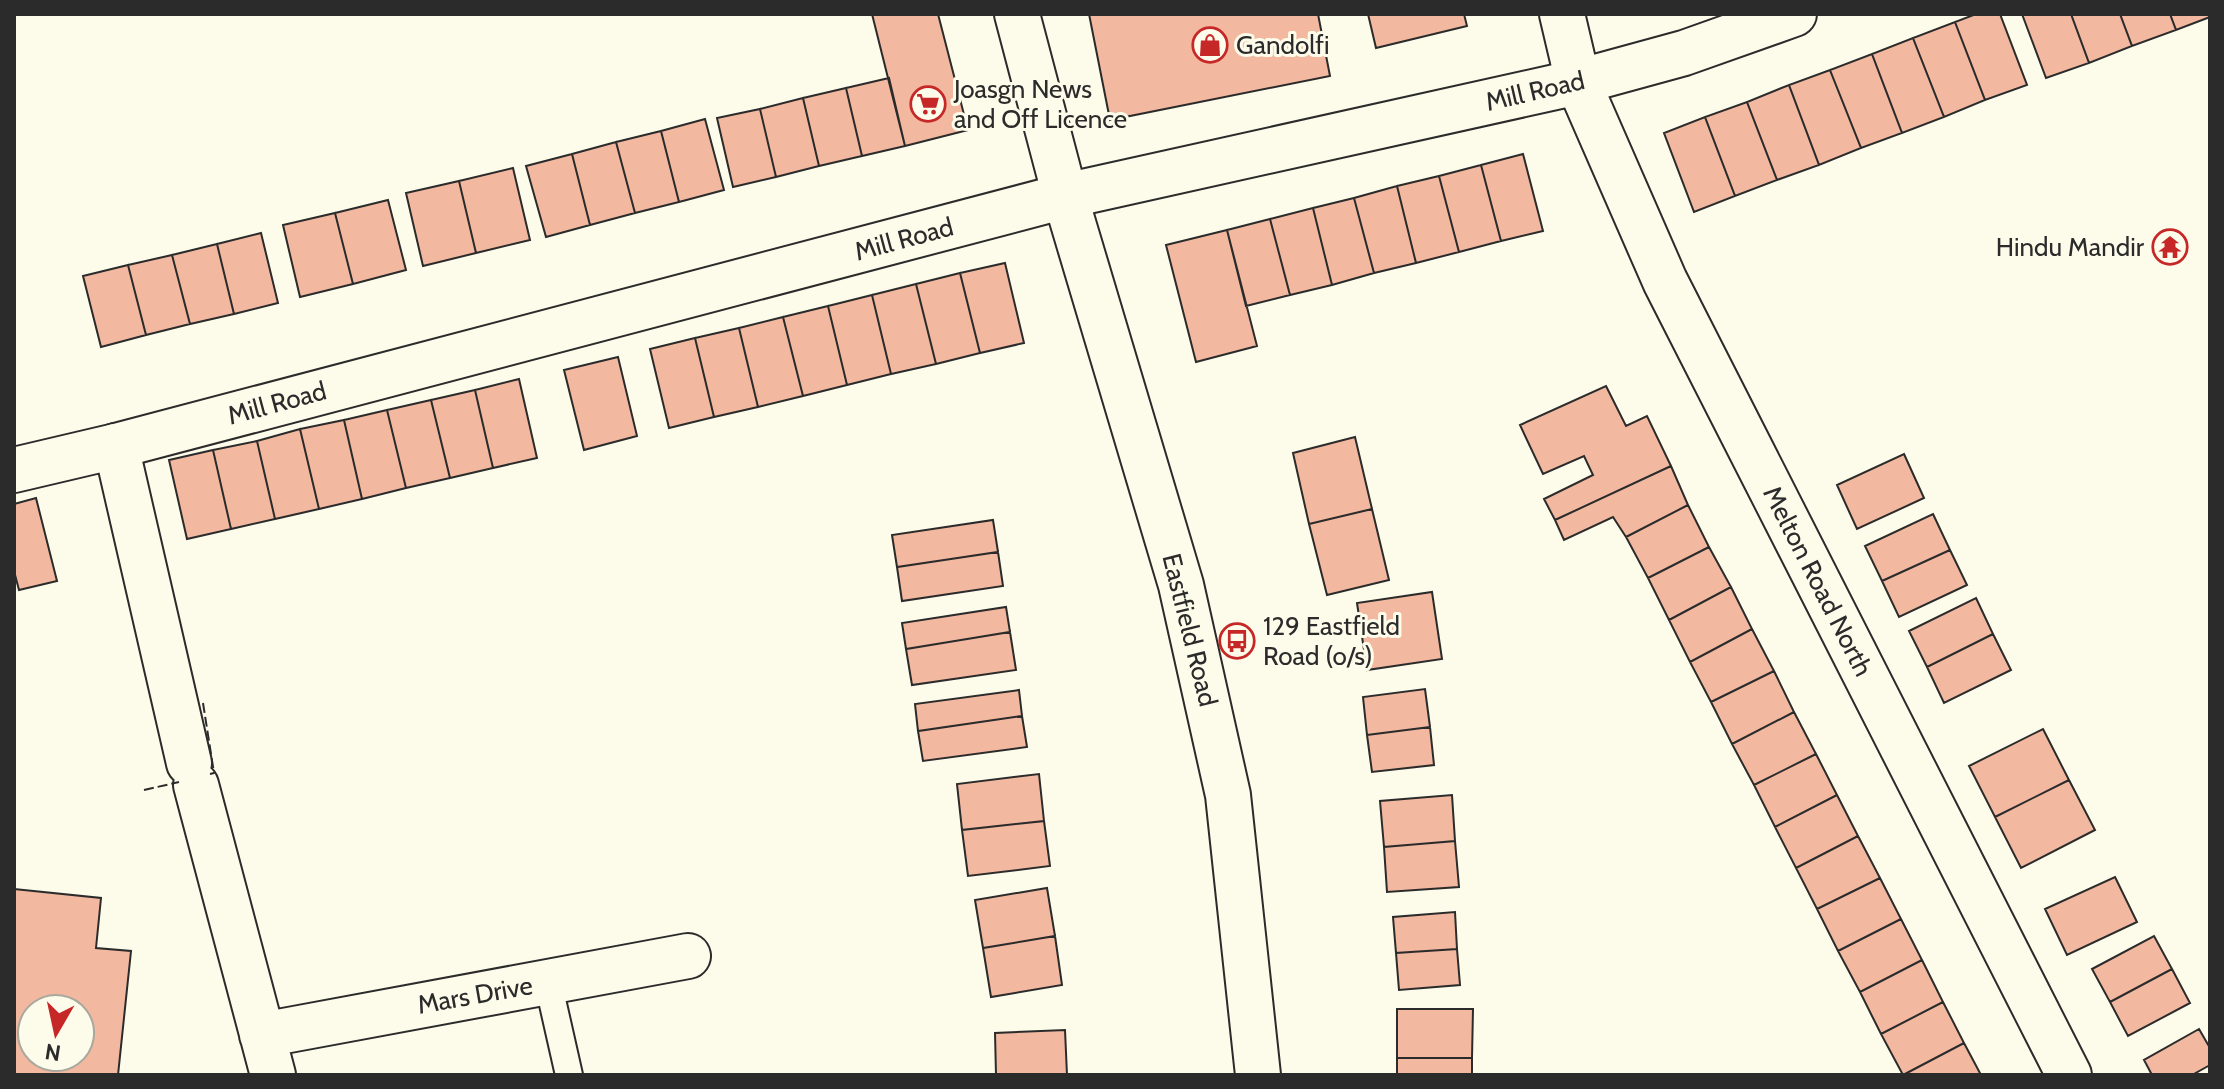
<svg xmlns="http://www.w3.org/2000/svg" width="2224" height="1089" viewBox="0 0 2224 1089" font-family="Cabin,sans-serif">
<rect width="100%" height="100%" fill="#fdfbea"/>
<!-- building -->
<path fill="#f2b8a0" stroke="#2b2b2b" stroke-width="2" fill-rule="evenodd" d="M872,14H938L968,130L905,146Z
M1089,14H1318L1330,76L1110,120Z
M1368,14H1464L1467,26L1376,48Z
M1976,14H2000L2027,85L1985,100L1955,22Z
M2022,14H2071L2089,63L2046,78Z
M2071,14H2120L2132,46L2089,63Z
M2120,14H2170L2176,30L2132,46Z
M2170,14H2210V17L2176,30Z
M1955,22L1985,100L1944,117L1913,38Z
M1913,38L1944,117L1902,133L1872,54Z
M1872,54L1902,133L1861,148L1830,70Z
M1830,70L1861,148L1819,165L1789,85Z
M889,78L905,146L862,156L846,88Z
M1789,85L1819,165L1777,180L1747,102Z
M846,88L862,156L819,166L803,98Z
M803,98L819,166L776,177L760,109Z
M1747,102L1777,180L1735,196L1705,117Z
M760,109L776,177L733,187L717,118Z
M1705,117L1735,196L1694,212L1664,133Z
M705,119L724,190L679,202L661,131Z
M661,131L679,202L635,213L616,142Z
M616,142L635,213L590,225L572,154Z
M572,154L590,225L546,237L526,166Z
M1523,154L1543,231L1501,241L1481,165Z
M1481,165L1501,241L1459,252L1439,176Z
M513,168L530,240L476,253L459,181Z
M1439,176L1459,252L1416,263L1397,186Z
M459,181L476,253L423,266L406,193Z
M1397,186L1416,263L1374,273L1354,198Z
M1354,198L1374,273L1332,285L1313,208Z
M388,200L406,270L353,284L335,213Z
M1313,208L1332,285L1290,295L1270,219Z
M335,213L353,284L300,297L283,225Z
M1270,219L1290,295L1246,306L1227,230Z
M1227,230L1257,346L1196,362L1166,245Z
M261,233L278,303L234,314L217,244Z
M217,244L234,314L190,324L172,255Z
M172,255L190,324L146,335L128,265Z
M1005,263L1024,343L980,353L960,273Z
M128,265L146,335L101,347L83,276Z
M960,273L980,353L936,364L916,284Z
M916,284L936,364L891,374L872,295Z
M872,295L891,374L847,385L828,306Z
M828,306L847,385L803,396L783,317Z
M783,317L803,396L758,407L739,328Z
M739,328L758,407L714,417L695,338Z
M695,338L714,417L669,428L650,349Z
M618,357L637,436L584,450L564,370Z
M519,379L537,458L493,468L475,390Z
M1606,386L1626,426L1647,416L1671,466L1555,520L1544,499L1593,475L1584,456L1543,474L1520,425Z
M475,390L493,468L450,478L431,400Z
M431,400L450,478L406,488L387,410Z
M387,410L406,488L362,499L344,420Z
M344,420L362,499L319,509L300,429Z
M300,429L319,509L275,519L257,441Z
M1355,437L1372,509L1309,524L1293,453Z
M257,441L275,519L231,529L213,450Z
M213,450L231,529L187,539L169,460Z
M1904,454L1924,498L1857,529L1837,485Z
M1671,466L1688,505L1626,537L1613,517L1564,540L1555,520Z
M36,498L57,581L19,590L14,571V504Z
M1688,505L1709,547L1648,578L1626,537Z
M1372,509L1389,580L1327,595L1309,524Z
M1933,514L1950,550L1882,581L1865,546Z
M993,520L998,552L897,567L892,535Z
M1709,547L1731,587L1669,620L1648,578Z
M1950,550L1967,585L1899,617L1882,581Z
M998,552L1003,586L902,601L897,567Z
M1731,587L1752,629L1690,662L1669,620Z
M1432,592L1442,659L1367,670L1357,603Z
M1976,598L1993,634L1927,667L1909,631Z
M1006,607L1010,632L906,649L902,623Z
M1752,629L1774,671L1711,702L1690,662Z
M1010,632L1016,670L912,685L906,649Z
M1993,634L2011,670L1944,703L1927,667Z
M1774,671L1794,712L1732,744L1711,702Z
M1425,689L1430,727L1367,735L1363,697Z
M1019,690L1022,716L918,731L915,704Z
M1794,712L1816,754L1754,785L1732,744Z
M1022,716L1027,747L923,761L918,731Z
M1430,727L1434,765L1372,772L1367,735Z
M2043,729L2069,780L1995,817L1969,766Z
M1816,754L1837,795L1775,827L1754,785Z
M1039,774L1044,821L962,830L957,784Z
M2069,780L2095,830L2021,868L1995,817Z
M1452,795L1455,841L1384,847L1380,801Z
M1837,795L1858,836L1796,868L1775,827Z
M1044,821L1050,866L968,876L962,830Z
M1858,836L1880,878L1817,909L1796,868Z
M1455,841L1459,887L1387,892L1384,847Z
M2115,877L2137,922L2067,955L2045,909Z
M1880,878L1901,919L1838,951L1817,909Z
M1047,888L1055,936L983,948L975,900Z
M14,889L101,898L96,948L131,951L118,1075H14ZM32,1009H80V1057H32Z
M1455,912L1457,949L1396,953L1393,917Z
M1901,919L1922,960L1860,992L1838,951Z
M1055,936L1062,985L991,997L983,948Z
M2154,936L2172,969L2110,1002L2092,969Z
M1457,949L1460,985L1399,990L1396,953Z
M1922,960L1943,1002L1881,1034L1860,992Z
M2172,969L2190,1003L2128,1036L2110,1002Z
M1943,1002L1964,1043L1903,1075L1881,1034Z
M1397,1009H1473L1472,1058H1397Z
M2199,1029L2210,1048V1065L2192,1075H2152L2144,1060Z
M1065,1030L1067,1075H996L995,1033Z
M1964,1043L1981,1075H1903Z
M1397,1058H1472V1075H1397Z"/>
<g fill="none" stroke-linecap="round" stroke-linejoin="round">
<defs>
<path id="service" d="M548,982L569,1075"/>
<path id="minor" d="M1562,14L1578,82L1665,281L2069,1075
M116,446L189,763
M196,785L273,1075
M262,1035L688,956"/>
<path id="tertiary" d="M14,470L116,446L1065,196L1578,82L1684,53L1794,14"/>
<path id="secondary" d="M1017,14L1065,196L1181,585L1228,795L1258,1075"/>
</defs>
<!-- service casing -->
<use href="#service" stroke="#2b2b2b" stroke-width="30"/>
<!-- minor casing -->
<use href="#minor" stroke="#2b2b2b" stroke-width="48"/>
<!-- tertiary casing -->
<use href="#tertiary" stroke="#2b2b2b" stroke-width="48"/>
<!-- secondary casing -->
<use href="#secondary" stroke="#2b2b2b" stroke-width="48"/>
<!-- service -->
<use href="#service" stroke="#fdfbea" stroke-width="26"/>
<!-- minor -->
<use href="#minor" stroke="#fdfbea" stroke-width="44"/>
<!-- tertiary -->
<use href="#tertiary" stroke="#fdfbea" stroke-width="44"/>
<!-- secondary -->
<use href="#secondary" stroke="#fdfbea" stroke-width="44"/>
<!-- fence -->
<path stroke="#2b2b2b" stroke-width="2" stroke-dasharray="10 4" stroke-linecap="butt" d="M203,703L214,773L210,774
M144,790L179,782"/>
</g>
<!-- icons -->
<defs>
<symbol id="shop-ring" viewBox="-11 -11 22 22"><circle r="9.5" fill="#fdfbea" stroke="#c62828" stroke-width="1.5"/><path d="M-5-2.5h2.3a2.7 3.5 0 0 1 5.4 0H5L5.5 6h-11ZM-1.5-2.5h3a1.5 2.3 0 0 0-3 0Z" fill="#c62828"/></symbol>
<symbol id="supermarket-ring" viewBox="-11 -11 22 22"><circle r="9.5" fill="#fdfbea" stroke="#c62828" stroke-width="1.5"/><path d="M-6-5.5h2.5l.6 2H6L4.5 2H-2.5L-4.4-4H-6ZM-1.5 3.2a1.3 1.3 0 1 0 .1 0ZM3 3.2a1.3 1.3 0 1 0 .1 0Z" fill="#c62828"/></symbol>
<symbol id="temple-ring" viewBox="-11 -11 22 22"><circle r="9.5" fill="#fdfbea" stroke="#c62828" stroke-width="1.5"/><path d="M0-6L5-2H3V0L6.5 2.5H4V6H1.5V3h-3V6H-4V2.5H-6.5L-3 0V-2H-5Z" fill="#c62828"/></symbol>
<symbol id="bus-ring" viewBox="-11 -11 22 22"><circle r="9.5" fill="#fdfbea" stroke="#c62828" stroke-width="1.5"/><path d="M-5-6H5V4H4V6H2V4H-2V6H-4V4H-5ZM-3.5-4V0h7V-4ZM-3.5 1.2v1.5H-2V1.2ZM2 1.2v1.5H3.5V1.2Z" fill="#c62828"/></symbol>
</defs>
<g fill-rule="evenodd">
<use href="#shop-ring" x="1190" y="25" width="40" height="40"/>
<use href="#supermarket-ring" x="908" y="84" width="40" height="40"/>
<use href="#temple-ring" x="2150" y="227" width="40" height="40"/>
<use href="#bus-ring" x="1217" y="621" width="40" height="40"/>
</g>
<g text-anchor="middle" dominant-baseline="central" stroke-width="6" stroke-linejoin="round" paint-order="stroke">
<!-- poi labels -->
<g font-size="26" fill="#2b2b2b" stroke="#fdfbea" text-anchor="start">
<text x="1236" y="45">Gandolfi</text>
<text x="954" y="89">Joasgn News<tspan x="954" dy="30">and Off Licence</tspan></text>
<text x="2144" y="247" text-anchor="end">Hindu Mandir</text>
<text x="1263" y="626">129 Eastfield<tspan x="1263" dy="30">Road (o/s)</tspan></text>
</g>
<!-- street labels -->
<g font-size="26" fill="#2b2b2b" stroke="#fdfbea">
<text transform="translate(1535 91) rotate(-13)">Mill Road</text>
<text transform="translate(904 239) rotate(-15)">Mill Road</text>
<text transform="translate(277 403) rotate(-15)">Mill Road</text>
<text transform="translate(1818 581) rotate(63)">Melton Road North</text>
<text transform="translate(1190 630) rotate(76)">Eastfield Road</text>
<text transform="translate(475 995) rotate(-10)">Mars Drive</text>
</g>
</g>
<!-- border -->
<rect width="2224" height="1089" fill="none" stroke="#2b2b2b" stroke-width="32"/>
<!-- north arrow -->
<g transform="translate(56 1033) rotate(189)"><circle r="38" fill="#fdfbea" stroke="#a9a89e" stroke-width="2"/>
<path d="M0-6L14 30L0 20L-14 30Z" fill="#c62828"/>
<text y="-12" font-size="22" font-weight="bold" text-anchor="middle" fill="#2b2b2b">N</text>
</g>
</svg>
